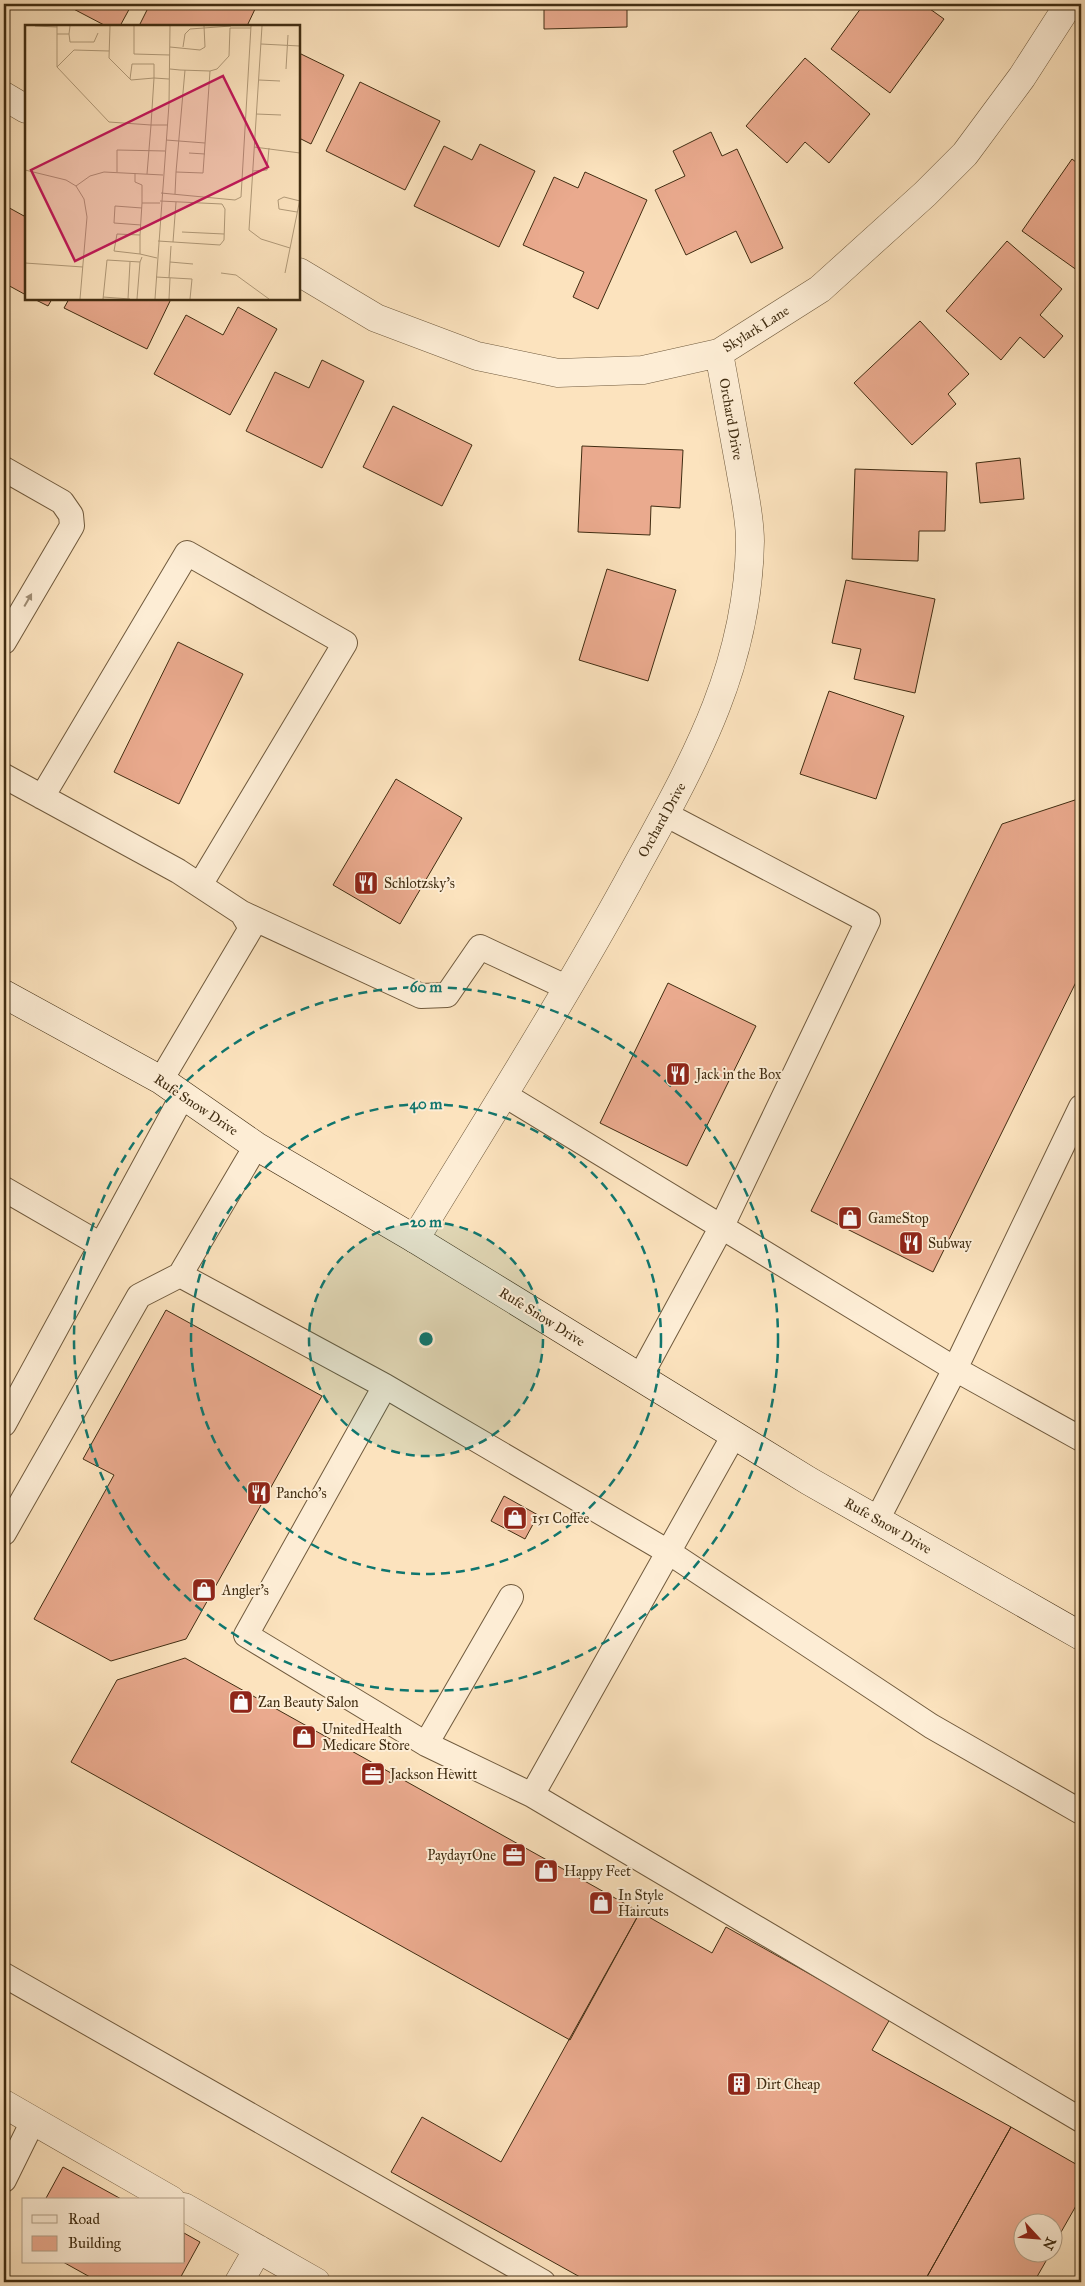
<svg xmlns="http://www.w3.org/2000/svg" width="1085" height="2286" viewBox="0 0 1085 2286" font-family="'IM FELL Great Primer',serif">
<rect width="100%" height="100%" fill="#fce3be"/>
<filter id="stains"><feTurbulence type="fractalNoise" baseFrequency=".004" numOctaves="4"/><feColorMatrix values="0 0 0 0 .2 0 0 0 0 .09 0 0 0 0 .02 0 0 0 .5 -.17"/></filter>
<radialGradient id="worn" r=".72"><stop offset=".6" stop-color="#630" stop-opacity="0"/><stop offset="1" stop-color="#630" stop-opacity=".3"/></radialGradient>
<!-- building -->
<path fill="#eaaa8e" stroke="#412d12" d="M64,4H132L120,26H106Z
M150,4H248L256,7L247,26H139Z
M544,4H627V27L544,29Z
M864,4H923L944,19L890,93L831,49Z
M299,53L344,75L311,144L299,138Z
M805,58L870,114L829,163L805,142L787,163L746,126Z
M360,82L440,121L405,190L326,151Z
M711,132L722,156L737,149L783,248L751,263L736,231L686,255L655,190L685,176L673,151Z
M480,144L535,171L499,247L414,206L444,146L472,160Z
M1072,159L1081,166V273L1022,231Z
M585,172L647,200L598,309L573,297L584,272L523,245L554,177L578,188Z
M4,205L24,216L26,211V295L4,283Z
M1007,241L1062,289L1040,315L1063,336L1044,358L1020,337L1001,360L946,311Z
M34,299H52L48,306Z
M69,299H171L147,349L64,308Z
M238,307L277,329L230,415L154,374L186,315L223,335Z
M920,321L969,374L948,394L956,404L912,445L854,383Z
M322,360L364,381L322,468L246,431L275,372L309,388Z
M393,406L472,445L442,506L363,467Z
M582,446L683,450L680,508L651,506L650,535L578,532Z
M1020,458L1024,499L980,503L976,463Z
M855,469L947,472L945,531H919L918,561L852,559Z
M607,569L676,590L648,681L579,660Z
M846,580L935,599L915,693L854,679L861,649L832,643Z
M178,642L243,674L179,804L114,772Z
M829,691L904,716L876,799L800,774Z
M396,779L462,818L400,924L333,885Z
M1081,798V972L933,1272L811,1211L1002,824Z
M668,983L756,1026L687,1166L600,1123Z
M166,1310L322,1396L186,1639L111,1661L34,1619L114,1475L83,1459Z
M504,1496L538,1515L525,1539L491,1521Z
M185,1658L640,1912L570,2040L71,1762L117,1680Z
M640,1912L712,1953L726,1927L890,2019L872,2050L1011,2127L924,2282H589L391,2172L422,2117L501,2162Z
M1011,2127L1081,2167V2197L1052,2248V2224H1022V2254H1050L1034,2282H924Z
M63,2167L123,2200H45Z
M184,2233L200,2242L178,2282H99L63,2262H184Z"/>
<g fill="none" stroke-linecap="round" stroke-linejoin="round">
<defs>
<path id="service" d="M4,469L62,502L71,515L72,526L4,642
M4,776L178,871L242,913L251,928L161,1080
M42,797L187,553L345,643L200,885
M242,913L421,996L447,995L480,947L568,988
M503,1094L955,1369L877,1520
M1081,1107L955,1369L1081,1439
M4,1189L101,1245
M180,1275L385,1386
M640,1377L721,1228L868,921L665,814
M4,1424L183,1095
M4,1533L139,1296L180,1275L256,1146
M426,1744L511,1597
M532,1795L734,1435
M1081,1812L931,1726L670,1553L385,1386L246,1635L426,1744L532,1795L1081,2120
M4,1975L543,2282
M4,2180L33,2121"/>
<path id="minor" d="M4,96L26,109
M299,272L376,318L477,356L558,373L643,370L719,353L820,289L925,194L965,154L1022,77L1069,4
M415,1239C487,1121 561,1004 628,882C689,770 748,673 750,541C750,517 744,492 740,468C733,430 726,391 719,353
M4,2104L171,2200
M184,2207L316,2282
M239,2282L258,2249"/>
<path id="secondary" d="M4,994L161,1080L256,1146L415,1239L809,1481L1081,1636"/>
</defs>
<!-- service casing -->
<use href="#service" stroke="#705a3d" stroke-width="26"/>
<!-- minor casing -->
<use href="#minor" stroke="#705a3d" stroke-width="29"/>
<!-- secondary casing -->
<use href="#secondary" stroke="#412d12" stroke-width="29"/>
<!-- service -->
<use href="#service" stroke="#fdedd5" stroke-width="24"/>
<!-- minor -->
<use href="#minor" stroke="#fdedd5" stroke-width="28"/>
<!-- secondary -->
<use href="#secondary" stroke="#fdedd5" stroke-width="28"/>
</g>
<!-- one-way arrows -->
<defs><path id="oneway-solid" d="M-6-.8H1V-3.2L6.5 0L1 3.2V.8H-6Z" transform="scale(1.25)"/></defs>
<use fill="#9f8d74" href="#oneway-solid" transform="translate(28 600) rotate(-60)"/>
<!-- distance rings -->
<circle cx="426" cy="1339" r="117" fill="#0f766e" fill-opacity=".12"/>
<g fill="none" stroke="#0f766e" stroke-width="2.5" stroke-dasharray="9 6">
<circle cx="426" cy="1339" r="117"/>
<circle cx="426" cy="1339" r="235"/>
<circle cx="426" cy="1339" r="352"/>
</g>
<!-- icons -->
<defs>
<symbol id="restaurant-square" viewBox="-11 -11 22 22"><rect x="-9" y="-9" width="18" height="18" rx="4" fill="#8f2418" stroke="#fdedd5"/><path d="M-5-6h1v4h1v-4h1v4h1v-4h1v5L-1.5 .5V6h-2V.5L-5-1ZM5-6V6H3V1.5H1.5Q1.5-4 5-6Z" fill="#fff"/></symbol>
<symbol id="shop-square" viewBox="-11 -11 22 22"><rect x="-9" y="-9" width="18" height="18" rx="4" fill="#8f2418" stroke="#fdedd5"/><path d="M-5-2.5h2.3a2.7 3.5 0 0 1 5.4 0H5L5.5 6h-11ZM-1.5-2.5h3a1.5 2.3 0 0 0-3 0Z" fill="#fff"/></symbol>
<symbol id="office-square" viewBox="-11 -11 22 22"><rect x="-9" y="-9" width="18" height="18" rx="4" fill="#8f2418" stroke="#fdedd5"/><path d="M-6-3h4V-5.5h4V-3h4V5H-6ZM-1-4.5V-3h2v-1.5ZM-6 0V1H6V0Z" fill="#fff"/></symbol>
<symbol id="building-square" viewBox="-11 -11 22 22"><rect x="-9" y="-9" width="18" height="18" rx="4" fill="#8f2418" stroke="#fdedd5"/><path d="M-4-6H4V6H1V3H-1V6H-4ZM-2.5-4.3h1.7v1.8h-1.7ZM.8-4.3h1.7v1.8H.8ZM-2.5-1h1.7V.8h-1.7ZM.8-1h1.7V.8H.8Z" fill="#fff"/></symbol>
</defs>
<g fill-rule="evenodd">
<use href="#restaurant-square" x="352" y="869" width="28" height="28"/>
<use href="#restaurant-square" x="664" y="1060" width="28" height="28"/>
<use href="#shop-square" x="836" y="1204" width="28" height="28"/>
<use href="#restaurant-square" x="897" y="1229" width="28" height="28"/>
<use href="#restaurant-square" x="245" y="1479" width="28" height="28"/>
<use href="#shop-square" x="501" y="1504" width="28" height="28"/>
<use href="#shop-square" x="190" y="1576" width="28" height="28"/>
<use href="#shop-square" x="227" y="1688" width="28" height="28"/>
<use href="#shop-square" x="290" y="1723" width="28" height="28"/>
<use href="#office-square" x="359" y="1760" width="28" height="28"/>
<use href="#office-square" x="500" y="1841" width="28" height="28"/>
<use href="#shop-square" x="532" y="1857" width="28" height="28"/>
<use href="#shop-square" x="587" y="1889" width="28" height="28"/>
<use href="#building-square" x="725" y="2070" width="28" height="28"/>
</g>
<g text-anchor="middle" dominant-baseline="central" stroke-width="4" stroke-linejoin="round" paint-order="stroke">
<!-- street labels -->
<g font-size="14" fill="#412d12" stroke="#fdedd5">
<text transform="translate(756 329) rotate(-32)">Skylark Lane</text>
<text transform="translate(731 419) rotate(80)">Orchard Drive</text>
<text transform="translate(662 820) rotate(-61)">Orchard Drive</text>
<text transform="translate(196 1105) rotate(34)">Rufe Snow Drive</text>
<text transform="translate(542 1317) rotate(32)">Rufe Snow Drive</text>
<text transform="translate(888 1526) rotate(30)">Rufe Snow Drive</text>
</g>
<!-- poi labels -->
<g font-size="14" fill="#412d12" stroke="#fdedd5" text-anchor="start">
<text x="384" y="883">Schlotzsky's</text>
<text x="696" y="1074">Jack in the Box</text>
<text x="868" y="1218">GameStop</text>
<text x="928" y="1243">Subway</text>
<text x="276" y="1493">Pancho's</text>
<text x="532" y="1518">151 Coffee</text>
<text x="222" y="1590">Angler's</text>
<text x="258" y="1702">Zan Beauty Salon</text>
<text x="322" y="1729">UnitedHealth<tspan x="322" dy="16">Medicare Store</tspan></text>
<text x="390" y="1774">Jackson Hewitt</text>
<text x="496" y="1855" text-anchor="end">Payday1One</text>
<text x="564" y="1871">Happy Feet</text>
<text x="618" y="1895">In Style<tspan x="618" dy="16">Haircuts</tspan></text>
<text x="756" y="2084">Dirt Cheap</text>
</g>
</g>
<!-- overview -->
<g transform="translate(25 25)">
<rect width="275" height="275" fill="#fce3be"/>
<path fill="none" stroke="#b19a79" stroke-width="1" d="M10,1L32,2M32,1V42L84,97L126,100L129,53L106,55L84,33L85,1M109,1V29L145,30M237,1L224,205L236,214L265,223M32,9H44L45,1M44,9L45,17H69L73,8M236,19L275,21M145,22L175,25L180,22L179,1M158,22L160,9L165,4L206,1M32,42L49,25L84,26M145,44L155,45L185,46L178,148L151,147L160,45M261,44L263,10M185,46L192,44L204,31L205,3H226M105,54L107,39H129V53L144,54M234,55L255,56M231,89L256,90M141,115L180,118M229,122L275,128M164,128L180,129M0,145L41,155L51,161L59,174L62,192L55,274M228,146L242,145L244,123M92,147V125L140,126M110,148V157L117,160V178M122,149L126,100H142M51,161L65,151L79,147L138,150M136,168L210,175L216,172L226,1M150,169L151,147M272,187L254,184L253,175L259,172L275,176M116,200L89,198L90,181L117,183M157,207L199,209M133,216L195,220L199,215L200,184L197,179L135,176M148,217L151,177M115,229L89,226L92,209L115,210M132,233L115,229V210L117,178H135M145,237L168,239M0,238L58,242M196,248L211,250L244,274M260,248L275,174M131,252L167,254L165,274M144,253L146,221M78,272L105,274M78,274L82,235L115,237L117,232M103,274L105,237M112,274L115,237M130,274L144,79L145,1M144,274L145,253"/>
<path fill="#c2185b" fill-opacity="0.15" stroke="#c2185b" stroke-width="2.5" d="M198,51L243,142L50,236L6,145Z"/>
<rect width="275" height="275" fill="none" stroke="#412d12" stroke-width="2.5"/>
</g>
<circle cx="426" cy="1339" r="8" fill="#0f766e" stroke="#fdedd5" stroke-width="2.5"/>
<g font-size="15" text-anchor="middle" font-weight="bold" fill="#0f766e" stroke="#fdedd5" stroke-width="4" stroke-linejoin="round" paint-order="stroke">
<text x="426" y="992">60 m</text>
<text x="426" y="1109">40 m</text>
<text x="426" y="1227">20 m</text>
</g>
<!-- margin -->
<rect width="1085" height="2286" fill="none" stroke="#fce3be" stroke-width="20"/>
<rect x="5" y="5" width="1075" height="2276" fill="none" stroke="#412d12" stroke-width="2.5"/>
<rect x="10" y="10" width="1065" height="2266" fill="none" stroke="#412d12"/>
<!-- legend -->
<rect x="22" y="2198" width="162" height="65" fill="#fdedd5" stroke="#b2a087"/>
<rect x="32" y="2215" width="25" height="8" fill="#fdedd5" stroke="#b2a087"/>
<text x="68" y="2224" font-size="15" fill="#412d12">Road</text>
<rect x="32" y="2236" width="25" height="15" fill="#eaaa8e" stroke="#b2a087"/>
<text x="68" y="2248" font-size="15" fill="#412d12">Building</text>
<!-- north arrow -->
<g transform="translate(1038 2238) rotate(116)"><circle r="24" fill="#fdedd5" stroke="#b2a087"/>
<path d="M0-4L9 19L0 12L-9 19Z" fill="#8f2418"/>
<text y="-8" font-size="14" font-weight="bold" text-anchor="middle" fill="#412d12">N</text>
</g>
<rect width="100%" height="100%" filter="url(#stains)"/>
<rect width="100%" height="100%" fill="url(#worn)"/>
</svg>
